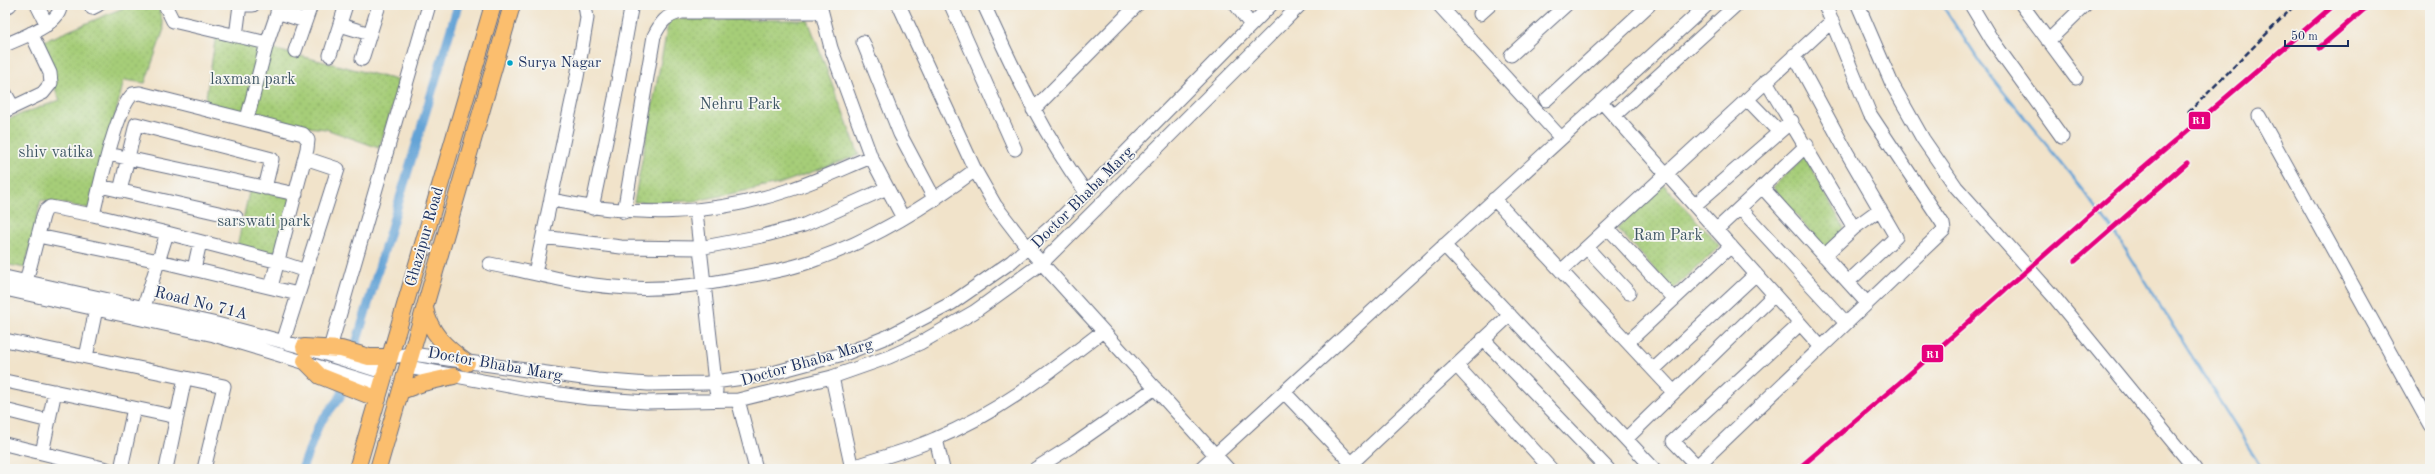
<svg xmlns="http://www.w3.org/2000/svg" width="2435" height="474" viewBox="0 0 2435 474" font-family="'Old Standard TT',serif">
<defs>
<pattern id="park-dots" width="8" height="8" patternUnits="userSpaceOnUse"><rect width="8" height="8" fill="#a6cd78"/><path d="M2 2h.1M6 6h.1" fill="none" stroke="#8eb06a" stroke-width="1.8" stroke-linecap="round"/></pattern>
</defs>
<rect width="100%" height="100%" fill="#f6f6f2"/>
<filter id="ink" filterUnits="userSpaceOnUse"><feTurbulence type="fractalNoise" baseFrequency=".025" numOctaves="2"/><feDisplacementMap in="SourceGraphic" scale="8" xChannelSelector="R" yChannelSelector="G"/><feConvolveMatrix kernelMatrix="1 2 1 2 8 2 1 2 1" color-interpolation-filters="sRGB"/></filter>
<filter id="wash" filterUnits="userSpaceOnUse"><feTurbulence type="fractalNoise" baseFrequency=".012" numOctaves="4" result="noise"/><feDisplacementMap in="SourceGraphic" scale="16" xChannelSelector="R" yChannelSelector="G"/><feGaussianBlur stdDeviation="0.9" result="paint"/><feColorMatrix in="noise" values="0 0 0 0 0 0 0 0 0 0 0 0 0 0 0 0 0 1.4 0 .05"/><feComposite in="paint" operator="in"/></filter>
<g filter="url(#wash)">
<rect width="100%" height="100%" fill="#f1e3ca"/>
<!-- park -->
<path fill="url(#park-dots)" stroke="#607e6b" d="M130,5H158L164,29L145,83L124,80L92,209L41,200L25,268L5,264V120L60,100L35,45Z
M669,19L808,20L859,155L779,184L695,201L634,202Z
M216,35L401,81L379,148L326,129L307,127L205,103Z
M1805,156L1844,228L1824,249L1773,187Z
M1664,185L1720,246L1673,289L1617,228Z
M250,188L291,198L278,255L237,246Z"/>
<g fill="none" stroke-linecap="round" stroke-linejoin="round">
<!-- stream -->
<path stroke="#63a3d6" stroke-width="2.5" d="M1942,5L1981,64L2074,179L2117,236L2262,469"/>
<!-- canal -->
<path stroke="#63a3d6" stroke-width="9" d="M302,469L319,424L340,397L458,5"/>
</g>
</g>
<g filter="url(#ink)">
<g fill="none" stroke-linecap="round" stroke-linejoin="round">
<defs>
<path id="minor" d="M37,5L47,25
M165,5L173,21L267,43L280,5
M240,5H253
M820,5L831,48L871,157L903,218
M899,5L975,170L995,205L1028,248L1228,469
M951,5L1015,149
M984,5C1015,72 1041,131 1085,191
M1236,5L1251,25
M1439,5L1561,138
M1858,5L1892,84L1923,139L1956,187L2055,298L2195,469
M1971,5L1992,40L2062,137
M2022,5L2076,78
M5,8L10,5
M92,8L98,5
M277,12L305,21
M1480,14L1490,5
M340,25L370,34
M236,36L240,5
M2048,41L2085,5
M863,42L900,134L935,200
M5,45C20,38 62,24 60,5
M295,51L311,5
M330,55L346,5
M1511,55L1566,5
M1794,55L1846,151L1896,237L1848,282
M362,59L379,5
M1766,81L1854,228L1824,256
M5,93L13,107
M1747,99L1779,132
M1546,100L1649,5
M1601,101L1821,347
M1033,110L1137,5
M5,111L43,93L51,83L50,73L31,33
M1614,116L1736,5
M2259,116L2430,425
M247,119L267,43
M108,154L296,194
M100,186L236,217
M1762,187L1867,303
M120,191L136,124L272,159L265,188
M1494,199L1674,392
M552,200C634,217 709,217 789,190C817,181 844,168 871,157
M1695,205L1792,121
M592,208L615,98L631,9
M1740,208L1846,323
M624,212L654,36C661,22 666,15 682,12H821
M696,212L716,391
M93,215C99,190 116,108 133,94L140,93L303,134L308,140L307,149L271,287
M1608,228L1674,299
M1854,228L1880,209
M1716,230L1807,145
M38,236L159,261L298,294
M543,237L621,247L699,248L762,236L804,225L887,188
M1444,245L1654,469
M1587,248L1629,293
M490,264C531,272 573,284 615,287C655,291 698,286 738,278C764,273 792,269 817,259C874,239 927,206 975,170
M194,269L200,242
M1561,271L1832,21
M535,273L577,77L587,18L585,5
M5,277L217,324L310,349L386,373
M26,282L43,216L45,211L50,207L93,215L167,233
M5,289L214,335L382,386
M144,307L167,233L279,262L306,271
M1483,339L1608,469
M5,340L224,386L204,469
M283,342L338,169L305,158
M1628,342L1731,246
M330,348L429,5
M86,357L96,309
M390,357L412,354L597,380L648,384L707,383L765,375L847,353L889,336L952,303L1011,262L1062,217L1271,5
M1456,365L1551,469
M408,367L530,390L588,398L647,402L738,400L832,377L889,357L920,343L974,312L1042,263L1300,5
M1654,369L1756,274
M832,377L852,469
M5,381L177,417
M1284,392L1357,469
M738,400L756,469
M5,410L49,421
M936,439L943,469
M1626,439L1774,295
M5,444L107,469
M42,453L55,391
M1352,463L1510,315
M1697,466L1673,441L1800,324
M852,467C879,458 908,451 935,439C998,413 1050,372 1103,331
M121,469L134,408
M166,469L185,378
M1035,469L1075,444L1155,388
M1200,469L1707,5
M1694,469L1944,230L1943,224L1870,114L1825,5"/>
<path id="major" d="M425,308C430,334 446,347 467,363
M304,347L341,349L369,357H390
M305,361L320,376L378,399
M401,391L423,383L454,376
M357,469L493,5
M378,469L512,5"/>
</defs>
<!-- minor casing -->
<use href="#minor" stroke="#666e84" stroke-width="15"/>
<!-- major casing -->
<use href="#major" stroke="#666e84" stroke-width="18"/>
<!-- minor -->
<use href="#minor" stroke="#fff" stroke-width="13"/>
<!-- major -->
<use href="#major" stroke="#fbbe6e" stroke-width="16"/>
<!-- rail -->
<path stroke="#1b2f5e" stroke-width="2.5" stroke-dasharray="6 3" stroke-linecap="butt" d="M2188,113L2295,5"/>
<defs>
<path id="rail-1" d="M2319,48L2369,5
M2075,261L2187,163
M1798,469L1895,387L2118,190L2334,5"/>
</defs>
<!-- rail-1 casing -->
<use href="#rail-1" stroke="#f6f6f2" stroke-width="8"/>
<!-- rail-1 -->
<use href="#rail-1" stroke="#e5007d" stroke-width="5"/>
</g>
</g>
<!-- markers -->
<circle fill="#01a3c8" stroke="#f6f6f2" stroke-width="1.5" cx="510" cy="63" r="3.5"/>
<g text-anchor="middle" dominant-baseline="central" stroke-width="3.5" stroke-linejoin="round" paint-order="stroke">
<!-- bus labels -->
<g font-size="15" fill="#1b2f5e" stroke="#f6f6f2" text-anchor="start">
<text x="518" y="63">Surya Nagar</text>
</g>
<!-- park labels -->
<g font-size="16" fill="#3e5664" stroke="#f6f6f2">
<text x="253" y="80">laxman park</text>
<text x="740" y="105">Nehru Park</text>
<text x="56" y="153">shiv vatika</text>
<text x="264" y="222">sarswati park</text>
<text x="1668" y="236">Ram Park</text>
</g>
<!-- street labels -->
<g font-size="16" fill="#1b2f5e" stroke="#f6f6f2">
<text transform="translate(1083 198) rotate(-45)">Doctor Bhaba Marg</text>
<text transform="translate(425 237) rotate(-74)">Ghazipur Road</text>
<text transform="translate(201 304) rotate(14)">Road No 71A</text>
<text transform="translate(807 363) rotate(-16)">Doctor Bhaba Marg</text>
<text transform="translate(495 365) rotate(10)">Doctor Bhaba Marg</text>
</g>
</g>
<g stroke="#f6f6f2" stroke-width="1.5">
<rect x="2188" y="111" width="23" height="19" rx="4" fill="#e5007d"/>
<rect x="1921" y="344" width="23" height="19" rx="4" fill="#e5007d"/>
</g>
<g font-size="11" text-anchor="middle" font-weight="bold" fill="#fff">
<text x="2199" y="124">R1</text>
<text x="1933" y="358">R1</text>
</g>
<!-- margin -->
<rect width="2435" height="474" fill="none" stroke="#f6f6f2" stroke-width="20"/>
<!-- scale -->
<path d="M2285 40v6h63v-6" fill="none" stroke="#1b2f5e" stroke-width="2"/>
<text x="2291" y="40" font-size="12" fill="#1b2f5e" stroke="#f6f6f2" stroke-width="3" paint-order="stroke">50 m</text>
</svg>
